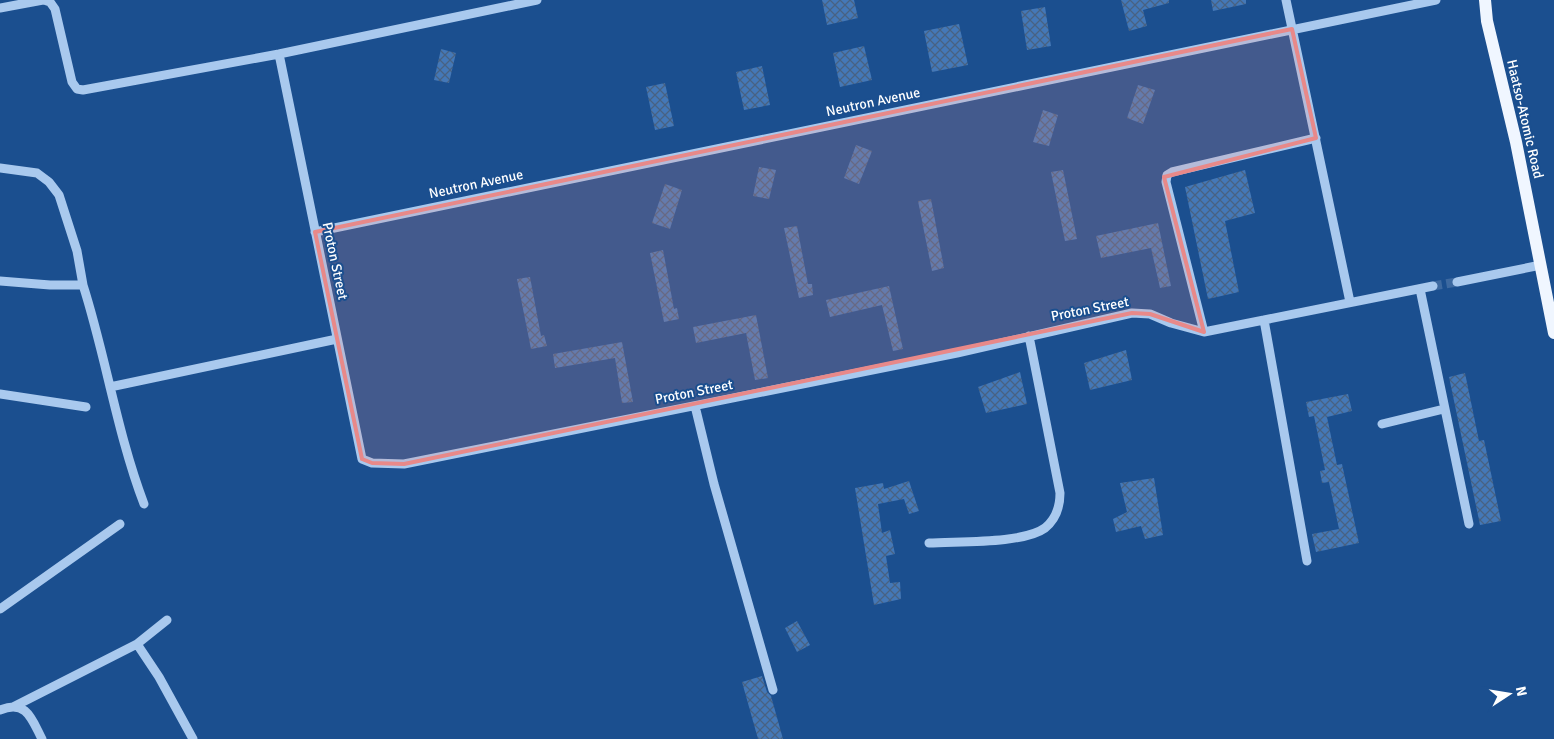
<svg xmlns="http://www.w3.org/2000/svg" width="1554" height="739" viewBox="0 0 1554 739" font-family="Signika,sans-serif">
<defs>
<pattern id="building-cross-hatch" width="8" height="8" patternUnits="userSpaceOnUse" patternTransform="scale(1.25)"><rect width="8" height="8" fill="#4478b7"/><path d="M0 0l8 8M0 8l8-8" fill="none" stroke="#486282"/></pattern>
</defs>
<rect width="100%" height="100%" fill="#1b4f8f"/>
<!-- building -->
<path fill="url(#building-cross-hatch)" d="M822,0H854L858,18L827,25Z
M1121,0H1169V3L1143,10L1147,26L1129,31Z
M1211,0H1246V4L1213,11Z
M1045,7L1051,46L1027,50L1021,11Z
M959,24L968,65L932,72L924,31Z
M864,46L872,80L840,87L833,53Z
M441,49L456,53L449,83L434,80Z
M762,66L770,105L744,110L736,72Z
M665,83L674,126L655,130L646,87Z
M1138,85L1155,90L1143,124L1127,118Z
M1043,110L1058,115L1049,146L1033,142Z
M856,145L872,151L859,184L844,178Z
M759,167L776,170L769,199L753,196Z
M1063,170L1077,239L1065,241L1051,172Z
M1245,170L1255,213L1225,221L1239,292L1208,299L1185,187Z
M665,184L682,190L670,229L652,223Z
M931,199L944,268L932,271L918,201Z
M1158,223L1171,286L1160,288L1151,248L1101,258L1096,236Z
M797,226L808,284H812L813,295L799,298L784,228Z
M663,250L674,309L677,308L679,319L664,322L650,253Z
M530,277L541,336L544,335L547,346L531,349L517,279Z
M889,286L903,349L893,351L882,305L830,317L826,300Z
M756,315L768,378L755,380L746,333L696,343L693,327Z
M622,342L633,402L622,403L615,358L555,368L553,354Z
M1126,350L1132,380L1090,390L1084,363Z
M1020,372L1027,404L986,413L978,387Z
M1465,373L1479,441L1484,440L1501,521L1480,525L1449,377Z
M1348,394L1352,411L1327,417L1337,465L1342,464L1359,543L1316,552L1312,534L1339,529L1329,482L1322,483L1320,471L1325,470L1314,416L1309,417L1306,402Z
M1154,478L1163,535L1145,539L1141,526L1116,532L1113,519L1127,512L1120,483Z
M909,481L919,511L909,514L904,499L878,504L882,533L890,530L895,554L886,556L890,583L900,582L901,599L874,605L855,488L883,483L884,489Z
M797,621L810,645L797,652L785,628Z
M762,676L767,692L771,696L783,739H758L742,682Z"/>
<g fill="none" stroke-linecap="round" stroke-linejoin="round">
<!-- minor-tunnel -->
<path stroke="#3d69a0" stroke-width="9" stroke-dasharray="9 4.5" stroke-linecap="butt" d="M1433,286L1457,282"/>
<!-- minor -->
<path stroke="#a9c9ee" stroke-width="9" d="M44,0L50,2L55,9L72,82L77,89L83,90L279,54L537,0
M1286,0L1350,302
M0,8L43,0
M279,54L362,459L372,463L404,464L957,353L1132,313L1150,314L1171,323L1204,332L1433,286
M0,168L37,173L49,182L59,195L77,251L83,285
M315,232L1436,0
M0,281L50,285H83C106,357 117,433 144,504
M1457,282L1541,265
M1420,289L1469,524
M1264,320L1307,561
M1204,332L1166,182L1167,175L1172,172L1316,138
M110,387L337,339
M0,394L86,407
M695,406L714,484L773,690
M1382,424L1444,409
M929,543C958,541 1023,544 1045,528C1056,519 1060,507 1060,493L1029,336
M0,609L120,524
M137,644L167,620
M13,707L137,644L159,677L193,739
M0,710C27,699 32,720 42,739"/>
<!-- major -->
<path stroke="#f0f6ff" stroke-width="12" d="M1485,0L1487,21L1516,142L1554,333"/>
</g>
<!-- marked area -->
<path fill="#e88989" fill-opacity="0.2" stroke="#e88989" stroke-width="4" stroke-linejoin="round" d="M1292,29L1316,138L1164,177L1204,332L1150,314L1132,313L404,464L372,463L362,459L315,232Z"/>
<g text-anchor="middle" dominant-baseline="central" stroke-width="4" stroke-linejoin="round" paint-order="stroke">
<!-- street labels -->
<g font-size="14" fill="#fff" stroke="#1b4f8f">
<text transform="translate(873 102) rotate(-12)">Neutron Avenue</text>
<text transform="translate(1525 119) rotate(77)">Haatso-Atomic Road</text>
<text transform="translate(476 184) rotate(-12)">Neutron Avenue</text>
<text transform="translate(335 261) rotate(78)">Proton Street</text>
<text transform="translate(1090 309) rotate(-11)">Proton Street</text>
<text transform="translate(694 392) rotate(-11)">Proton Street</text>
</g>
</g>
<!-- north arrow -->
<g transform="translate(1509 694) rotate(78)" stroke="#1b4f8f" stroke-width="4" paint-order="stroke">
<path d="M0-4L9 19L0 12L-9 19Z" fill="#ffffff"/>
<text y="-8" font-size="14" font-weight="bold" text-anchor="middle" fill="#ffffff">N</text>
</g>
</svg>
